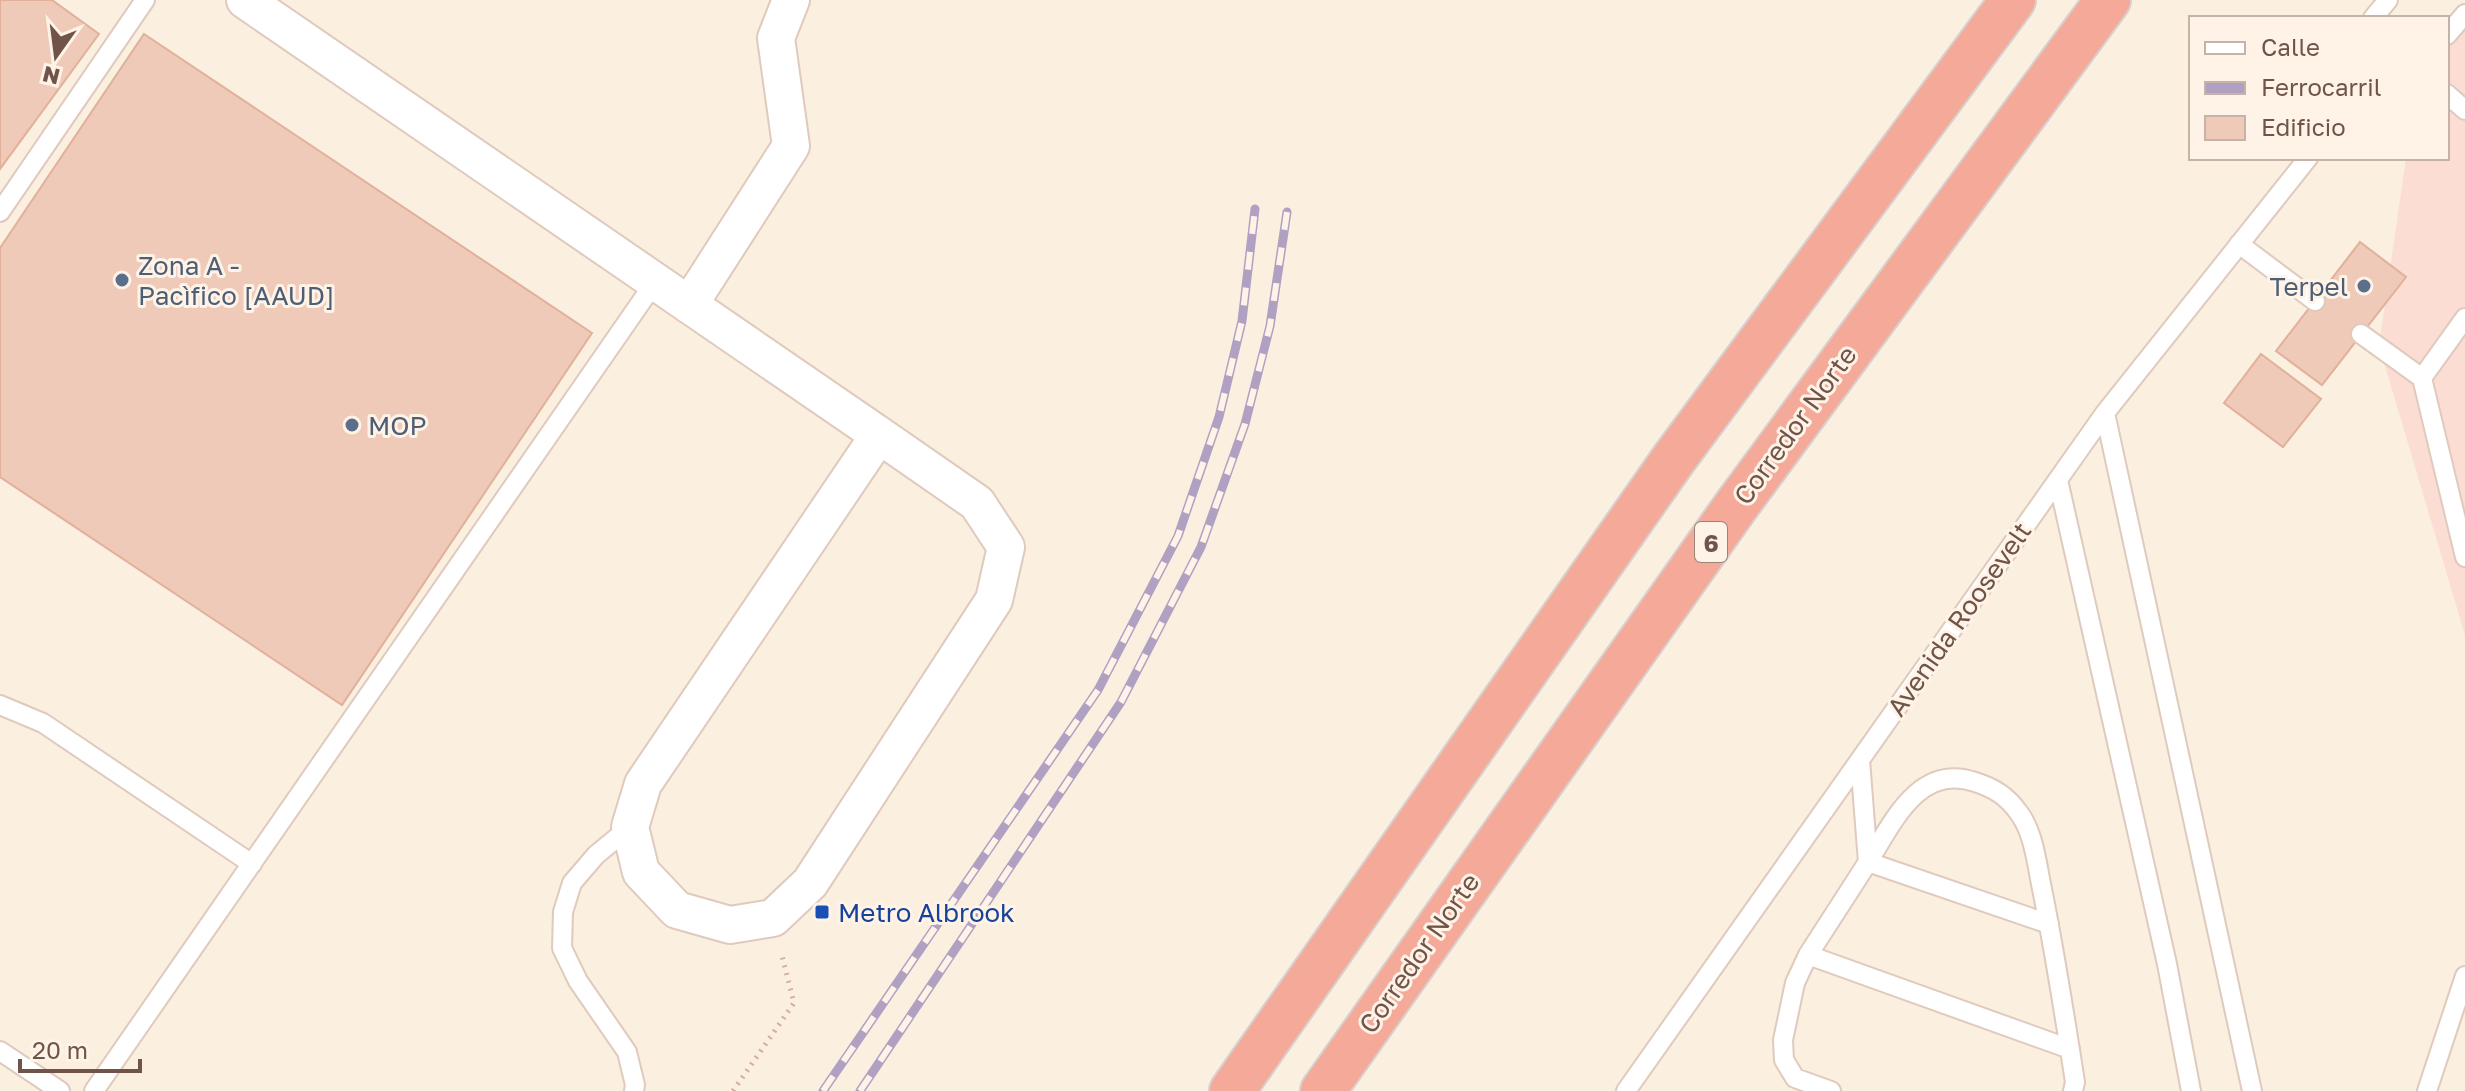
<svg xmlns="http://www.w3.org/2000/svg" width="2465" height="1091" viewBox="0 0 2465 1091" font-family="'Golos Text',sans-serif">
<rect width="100%" height="100%" fill="#fbefe0"/>
<!-- commercial -->
<path fill="#fbddd4" d="M2465,14V635L2379,346L2406,158H2447V35Z"/>
<!-- building -->
<path fill="#efcab9" stroke="#e1b09a" stroke-width="2" d="M0,0H52L99,34L0,169Z
M144,34L592,333L342,705L0,477V248Z
M2360,242L2406,277L2322,385L2276,351Z
M2261,354L2321,399L2283,447L2224,403Z"/>
<g fill="none" stroke-linecap="round" stroke-linejoin="round">
<defs>
<path id="lane" d="M2373,18L2388,0
M2447,35L2465,14
M2447,94L2465,110
M0,212L145,0
M2239,244L2315,301
M2465,318L2422,378L2465,557
M2361,334L2422,378
M2105,413L2252,1091
M2058,480L2167,964L2191,1091
M0,705L43,723L252,864
M630,827L596,855L572,883L563,912L562,948L578,981L627,1052L635,1085L634,1091
M2049,924L1868,862C1893,822 1919,763 1975,782C1994,788 2007,796 2019,813C2034,833 2037,865 2042,889C2055,953 2065,1018 2075,1082L2073,1091
M1808,955L2070,1049
M0,1051L60,1091
M94,1091L655,282
M1626,1091L2105,413L2308,158
M1831,1091L1795,1078L1784,1060L1783,1040L1795,983L1808,955L1868,862L1860,760
M2427,1091L2465,976"/>
<path id="street" d="M245,0L879,435L977,503L1006,547L994,600L810,883L773,918L730,925L677,910L641,872L630,827L643,784L879,435
M689,305L791,146L776,38L791,0"/>
<path id="highway" d="M1232,1091L1673,460L2013,0
M1323,1091L1736,506L2108,0"/>
</defs>
<!-- lane casing -->
<use href="#lane" stroke="#dfcabd" stroke-width="22"/>
<!-- street casing -->
<use href="#street" stroke="#dfcabd" stroke-width="40"/>
<!-- highway casing -->
<use href="#highway" stroke="#d7cfcc" stroke-width="48"/>
<!-- path -->
<path stroke="#d4ae9d" stroke-width="5" stroke-dasharray="2 6" stroke-linecap="butt" d="M733,1091L794,1003L781,952"/>
<!-- lane -->
<use href="#lane" stroke="#fff" stroke-width="18"/>
<!-- street -->
<use href="#street" stroke="#fff" stroke-width="36"/>
<!-- highway -->
<use href="#highway" stroke="#f4a999" stroke-width="44"/>
<defs>
<path id="rail" d="M823,1091L1098,690L1178,536L1219,417L1242,321L1255,209
M860,1091L1121,702L1201,547L1245,424L1270,326L1287,212"/>
</defs>
<!-- rail casing -->
<use href="#rail" stroke="#b0a1c3" stroke-width="9"/>
<!-- rail -->
<use href="#rail" stroke="#fef3e6" stroke-width="6" stroke-dasharray="18" stroke-linecap="butt"/>
</g>
<!-- markers -->
<g fill="#5c6f8a" stroke="#fef3e6" stroke-width="3">
<circle cx="122" cy="280" r="8"/>
<circle cx="2364" cy="286" r="8"/>
<circle cx="352" cy="425" r="8"/>
</g>
<rect fill="#1a4fb4" stroke="#fef3e6" stroke-width="3" x="814" y="904" width="16" height="16" rx="4"/>
<g text-anchor="middle" dominant-baseline="central" stroke-width="6" stroke-linejoin="round" paint-order="stroke">
<!-- shield labels -->
<rect fill="#fef3e6" stroke="#9b8478" stroke-width="2" x="1695" y="522" width="32" height="40" rx="6"/>
<g font-size="24" font-weight="bold" fill="#715449">
<text x="1711" y="542">6</text>
</g>
<!-- service labels -->
<g font-size="26" fill="#4e5e75" stroke="#fef3e6" text-anchor="start">
<text x="138" y="265">Zona A -<tspan x="138" dy="30">Pacìfico [AAUD]</tspan></text>
<text x="2348" y="286" text-anchor="end">Terpel</text>
<text x="368" y="425">MOP</text>
</g>
<!-- street labels -->
<g font-size="26" fill="#715449" stroke="#fef3e6">
<text transform="translate(1795 425) rotate(-54)">Corredor Norte</text>
<text transform="translate(1959 619) rotate(-55)">Avenida Roosevelt</text>
<text transform="translate(1419 953) rotate(-55)">Corredor Norte</text>
</g>
<!-- transit labels -->
<g font-size="26" fill="#164399" stroke="#fef3e6" text-anchor="start">
<text x="838" y="912">Metro Albrook</text>
</g>
</g>
<!-- legend -->
<rect x="2189" y="16" width="260" height="144" fill="#fef3e6" stroke="#c6b3a7" stroke-width="2"/>
<rect x="2205" y="42" width="40" height="12" fill="#ffffff" stroke="#c6b3a7" stroke-width="2"/>
<text x="2261" y="56" font-size="24" fill="#715449">Calle</text>
<rect x="2205" y="82" width="40" height="12" fill="#b0a1c3" stroke="#c6b3a7" stroke-width="2"/>
<text x="2261" y="96" font-size="24" fill="#715449">Ferrocarril</text>
<rect x="2205" y="116" width="40" height="24" fill="#efcab9" stroke="#c6b3a7" stroke-width="2"/>
<text x="2261" y="136" font-size="24" fill="#715449">Edificio</text>
<!-- north arrow -->
<g transform="translate(56 56) rotate(194)" stroke="#fef3e6" stroke-width="6" paint-order="stroke">
<path d="M0-6L14 30L0 20L-14 30Z" fill="#715449"/>
<text y="-12" font-size="22" font-weight="bold" text-anchor="middle" fill="#715449">N</text>
</g>
<!-- scale -->
<path d="M20 1059v12h120v-12" fill="none" stroke="#715449" stroke-width="4"/>
<text x="32" y="1059" font-size="24" fill="#715449" stroke="#fef3e6" stroke-width="6" paint-order="stroke">20 m</text>
</svg>
